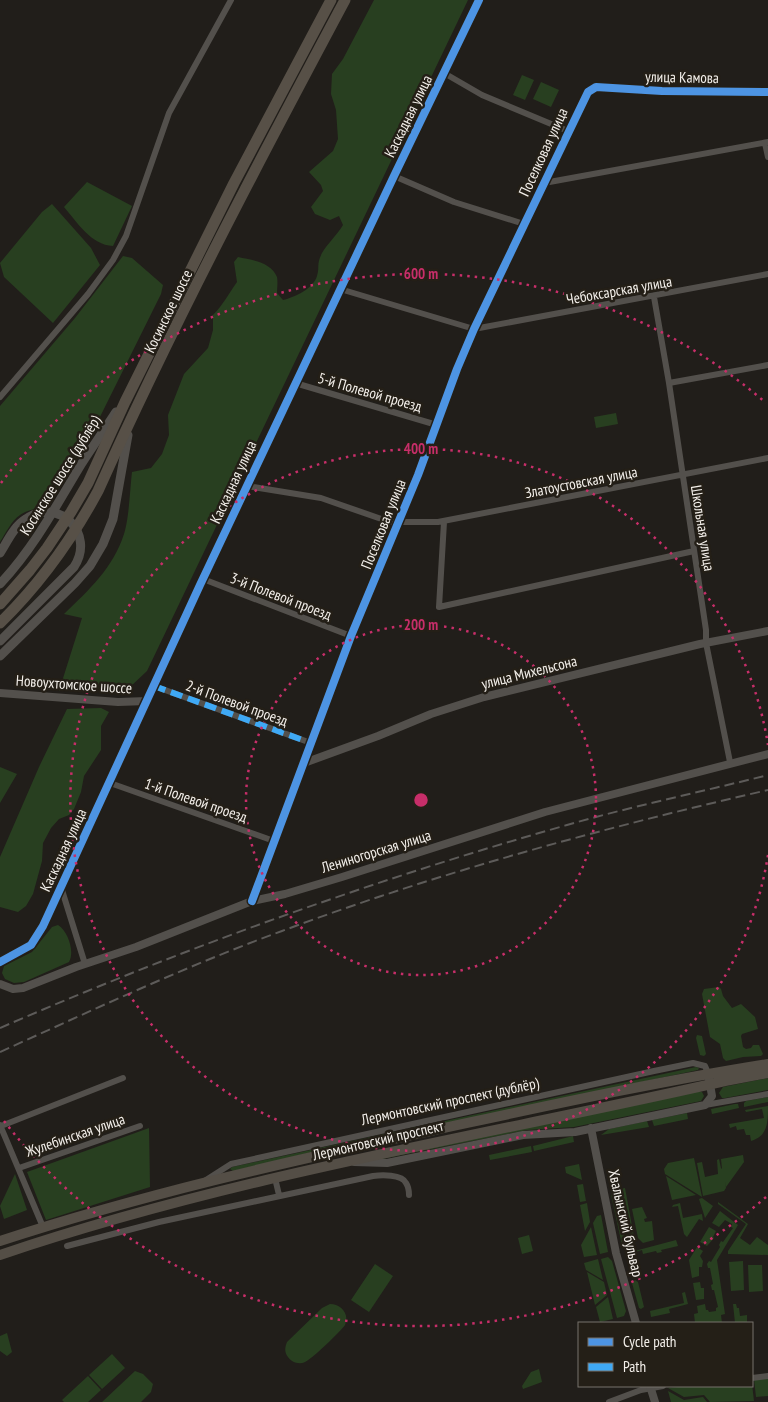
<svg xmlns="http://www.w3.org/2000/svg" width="768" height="1402" viewBox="0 0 768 1402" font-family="'PT Sans Narrow',sans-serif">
<rect width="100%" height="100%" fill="#211e1a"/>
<!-- green -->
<path fill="#283f20" d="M374,0H468L147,671L130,687L59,691L82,618L64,614C89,590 113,568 124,534C129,519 130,489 132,472L151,468L162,454L169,435L168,415L184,374L208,348L213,330V315C223,305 229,293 237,282L234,262L238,257C252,260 271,262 277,277C278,282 277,289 277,293L283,300C295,297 313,289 317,276C320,266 316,265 322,253C328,243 337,235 343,225L339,216L330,220L315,214L311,207L323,191L321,185L309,172L333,151L338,139L336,110L331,94L332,74L343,59Z
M522,75L534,80L525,100L513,95Z
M541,82L559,90L551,107L533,99Z
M87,182L132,206L113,246C91,245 77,222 64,207Z
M52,204L91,248L100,265L53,323L4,277L0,263L42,212Z
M123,256L132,258L163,285L161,294L91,435L50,503C40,510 30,508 20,515C11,521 6,533 0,542V406L75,318Z
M616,413L618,424L596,428L594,417Z
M101,708L109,712L101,726V750L84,776L81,792L74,809L69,815L59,819L51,828L43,843L42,861L33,894L26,906L18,912L0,907V857L39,767L67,709Z
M0,767L17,774L0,803Z
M58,925C68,931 75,952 69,962L24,982L14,983L5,979L2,973L4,966L32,952L52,927Z
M719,987L721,989L723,996L732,1008L741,1004L755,1017L758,1029L742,1034L741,1036L743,1047L746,1049L751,1048L753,1045H759L763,1054L761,1056L743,1057L726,1061L723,1058L720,1044L710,1037L702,994L704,989Z
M697,1035L702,1036L706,1054L704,1056L700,1055L696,1038Z
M696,1067L699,1068L698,1070L325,1149L233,1171L230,1169L232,1167Z
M768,1078V1090L725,1098H722L719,1093L723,1087Z
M698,1091L702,1092L704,1096L701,1101L574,1127L527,1130L382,1159V1158Z
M768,1097V1102L744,1107V1103L746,1101Z
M735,1104H738L739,1108L712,1114L711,1109Z
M768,1106C768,1122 768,1136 751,1141L750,1135H746L744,1129L737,1130L736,1126L730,1128L729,1124L764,1118L762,1109L746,1112L745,1110Z
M687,1113L688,1119L654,1126L652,1120Z
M647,1121L649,1127L601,1135L609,1129Z
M149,1128L150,1187L46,1220L27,1172Z
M573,1136L574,1142L534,1151L533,1146Z
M531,1146L532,1152L490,1160L489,1155Z
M743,1155L744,1162L726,1187L725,1181L726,1188L724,1191L703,1196L697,1163L702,1162L705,1177L718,1174L717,1160L719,1159L721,1168L722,1169L721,1159Z
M694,1158L702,1197L665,1174L664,1169L668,1163Z
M579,1164L582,1180L566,1173L565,1167Z
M15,1174L27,1210L4,1219L0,1206Z
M666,1176L696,1195L672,1200Z
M583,1184L586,1201L580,1202L577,1185Z
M625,1188L635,1242L634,1245L631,1246L625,1225L621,1189Z
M614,1192H618L619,1194L623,1226L628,1246L625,1247L622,1245L611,1195Z
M702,1198L713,1206L705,1218L699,1199Z
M718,1202L748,1224L740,1238L750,1245L757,1237L768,1245V1255L728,1254V1251L746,1224L718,1204Z
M587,1203L590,1222L585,1231L580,1205Z
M680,1203L683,1218L702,1214L703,1221L699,1219L687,1237L684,1234L678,1206L672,1207L673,1205Z
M642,1207L647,1218L644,1219L645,1222L652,1221L654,1240L643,1243L638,1238L632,1209Z
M720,1211L738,1225L717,1260L725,1314L721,1315L722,1323H695L694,1314L698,1313L697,1306L705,1304L706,1310H708L709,1312L716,1311V1308L718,1307L714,1290H712L711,1285L713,1284L710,1268H708L707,1264L709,1261L711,1262L720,1247L719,1245L721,1241L723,1242L733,1228L731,1227L732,1224L725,1220L719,1227L712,1223Z
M601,1215L608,1252L600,1254L593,1223L597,1216Z
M591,1227L597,1255L584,1257L581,1245Z
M709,1227L716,1231L713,1237L714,1238L707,1246L700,1242Z
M529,1235L533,1251L522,1254L518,1238Z
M676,1240L678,1246L661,1250L662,1252L657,1253L656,1251L643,1254L642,1250L629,1254L633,1273L638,1274L636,1277L632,1276L627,1253Z
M697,1247L703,1251L700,1256L703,1261L702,1267H699V1276L692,1278L689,1260Z
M608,1257L612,1261L626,1311L624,1316L617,1318L601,1259Z
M598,1259L603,1280L586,1270L584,1263Z
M743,1261L744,1290L731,1291L729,1262Z
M375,1264L393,1276L369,1312L351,1300Z
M748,1265H762L763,1291L749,1292Z
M587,1272L604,1282L607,1295L595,1305Z
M635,1280L638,1282L644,1307L641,1309L639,1308L632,1283Z
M700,1282L701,1288H704V1299L696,1300L693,1283Z
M685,1292L688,1304L669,1309L670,1313L651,1317L650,1311L684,1303L682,1293Z
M608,1297L613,1319L600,1322L596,1307Z
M330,1304C340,1304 350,1313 345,1325C341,1331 311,1360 305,1362C299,1365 291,1362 288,1357C284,1352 285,1347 287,1342L322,1308Z
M733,1304H736L737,1308H739L740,1316L747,1315V1322L735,1323Z
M7,1333L12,1352L7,1356L0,1351V1336Z
M112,1354L125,1368L102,1389L89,1375Z
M539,1369L542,1382L523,1389L522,1386L531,1372Z
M135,1371L143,1374L153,1384L151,1392L141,1402H102Z
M88,1376L101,1390L88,1402H64L62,1400Z
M768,1377V1396L756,1397L754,1379Z
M752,1384L754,1401L710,1402L704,1395L684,1397L668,1388L687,1386H752Z
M668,1391L684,1400L703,1397L707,1402H671Z"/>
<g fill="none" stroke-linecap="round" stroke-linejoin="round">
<!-- minor -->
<path stroke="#53504c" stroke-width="6" d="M444,73L482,95L568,131
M765,143L768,157
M394,176L454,202L524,224
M544,183L768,142
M340,289L474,329L768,274
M654,297L669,383L706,630V643L730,762
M295,383L437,425
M669,383L768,365
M0,397L88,294L113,260L126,236L169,113L231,0
M247,486L321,498L390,522H438L768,458
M444,522L439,607L694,551
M203,579L351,636
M154,686L311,743
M304,763L351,636L418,475L464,351L588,92L596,87L662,91L768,92
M110,783L274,841
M61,887L85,964
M705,1105L768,1094
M0,1125L43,1227
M1,1126L123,1078
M19,1168L140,1126
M275,1178L279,1195
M206,1180L231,1164L654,1071L693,1063L705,1066L708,1073
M67,1246L159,1222L373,1176C381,1175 402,1174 406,1183C408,1186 409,1191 409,1195
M752,1378L768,1376
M609,1402L641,1390L663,1386"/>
<!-- tertiary -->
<path stroke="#53504c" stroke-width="8" d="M0,693L118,702L147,701
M252,901L304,763L378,736L431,714L484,697L700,644L768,631
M0,962L31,945L43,926L200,585L394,176L479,0
M0,984L13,989L23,988L76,967L136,947L252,901L285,894L342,877L545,812L768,754
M591,1128L616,1253L636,1323
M354,1162L387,1163L523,1135L575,1132L705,1105L712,1096L708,1073
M650,1386L655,1402"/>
<!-- secondary -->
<path stroke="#53504c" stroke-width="9" d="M0,553C7,542 14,526 26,519C59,496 96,534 74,567L0,641
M0,584C35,546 56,506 82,463C93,446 105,429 116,412
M0,656L75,583L90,566L103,544L113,519L128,435"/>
<!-- primary -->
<path stroke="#544e46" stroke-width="10" d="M0,1241C141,1195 285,1162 430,1131C542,1107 654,1082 768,1064
M0,1255C236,1175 483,1136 725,1081L768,1073"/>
<!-- trunk -->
<path stroke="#575047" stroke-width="11" d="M0,604L30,570L47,548L71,512L88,483L125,402L234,183L331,0
M0,623C40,584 71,541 98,491C173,324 259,161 345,0"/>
<!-- rail -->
<path stroke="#5d5b59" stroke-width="2" stroke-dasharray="10 5" stroke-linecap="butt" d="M0,1028C184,948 373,880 567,825C633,806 701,792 768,775
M0,1052C93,1010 186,966 282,931C440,872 603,828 768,790"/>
<!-- quiet -->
<path stroke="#3fa9f5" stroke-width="6" stroke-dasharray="12 6" stroke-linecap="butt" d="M154,686L311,743"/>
<defs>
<path id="cycleway" d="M252,901L351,636L418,475L457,369L474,329L588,92L596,87L662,91L768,92
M0,962L31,945L43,926L200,585L394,176L479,0"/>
</defs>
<!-- cycleway casing -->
<use href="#cycleway" stroke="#241f17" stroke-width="11"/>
<!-- cycleway -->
<use href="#cycleway" stroke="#4d94e3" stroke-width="8"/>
</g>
<!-- distance rings -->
<g fill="none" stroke="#c72e69" stroke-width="2.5" stroke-dasharray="2.5 5">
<circle cx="421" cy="800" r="175"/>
<path d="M768 855A351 351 0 1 1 768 745"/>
<path d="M766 1197A526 526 0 0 1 1 1117M1 483A526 526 0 0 1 766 403"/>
</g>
<g text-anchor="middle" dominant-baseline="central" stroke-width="5" stroke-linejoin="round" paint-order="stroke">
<!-- street labels -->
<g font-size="15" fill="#f4f0eb" stroke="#241f17">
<text transform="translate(682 77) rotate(1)">улица Камова</text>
<text transform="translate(408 116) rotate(-64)">Каскадная улица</text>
<text transform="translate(543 152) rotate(-65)">Поселковая улица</text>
<text transform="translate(619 290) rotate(-10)">Чебоксарская улица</text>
<text transform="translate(168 311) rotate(-64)">Косинское шоссе</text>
<text transform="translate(370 392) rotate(16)">5-й Полевой проезд</text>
<text transform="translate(60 475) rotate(-58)">Косинское шоссе (дублёр)</text>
<text transform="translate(233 482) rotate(-65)">Каскадная улица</text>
<text transform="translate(581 482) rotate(-11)">Златоустовская улица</text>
<text transform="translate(383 524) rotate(-68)">Поселковая улица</text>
<text transform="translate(703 528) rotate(81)">Школьная улица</text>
<text transform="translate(281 596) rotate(21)">3-й Полевой проезд</text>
<text transform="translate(529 672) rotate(-14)">улица Михельсона</text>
<text transform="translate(74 684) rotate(4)">Новоухтомское шоссе</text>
<text transform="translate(237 703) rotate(20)">2-й Полевой проезд</text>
<text transform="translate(196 800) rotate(19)">1-й Полевой проезд</text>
<text transform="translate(63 850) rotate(-65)">Каскадная улица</text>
<text transform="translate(376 851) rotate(-17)">Лениногорская улица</text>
<text transform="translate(450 1101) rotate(-12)">Лермонтовский проспект (дублёр)</text>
<text transform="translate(75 1135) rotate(-19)">Жулебинская улица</text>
<text transform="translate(378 1140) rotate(-13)">Лермонтовский проспект</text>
<text transform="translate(626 1223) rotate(77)">Хвалынский бульвар</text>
</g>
</g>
<circle cx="421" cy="800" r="8" fill="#c72e69" stroke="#241f17" stroke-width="2.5"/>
<g font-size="15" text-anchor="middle" font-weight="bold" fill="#c72e69" stroke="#241f17" stroke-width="5" stroke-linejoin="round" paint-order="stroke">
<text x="421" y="279">600 m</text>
<text x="421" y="454">400 m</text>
<text x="421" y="630">200 m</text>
</g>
<!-- legend -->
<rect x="578" y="1322" width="175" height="65" fill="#241f17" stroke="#77736c"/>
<rect x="588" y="1338" width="25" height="8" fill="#4d94e3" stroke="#77736c"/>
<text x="623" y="1347" font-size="15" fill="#f4f0eb">Cycle path</text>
<rect x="588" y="1363" width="25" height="8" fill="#3fa9f5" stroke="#77736c"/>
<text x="623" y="1372" font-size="15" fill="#f4f0eb">Path</text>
</svg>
